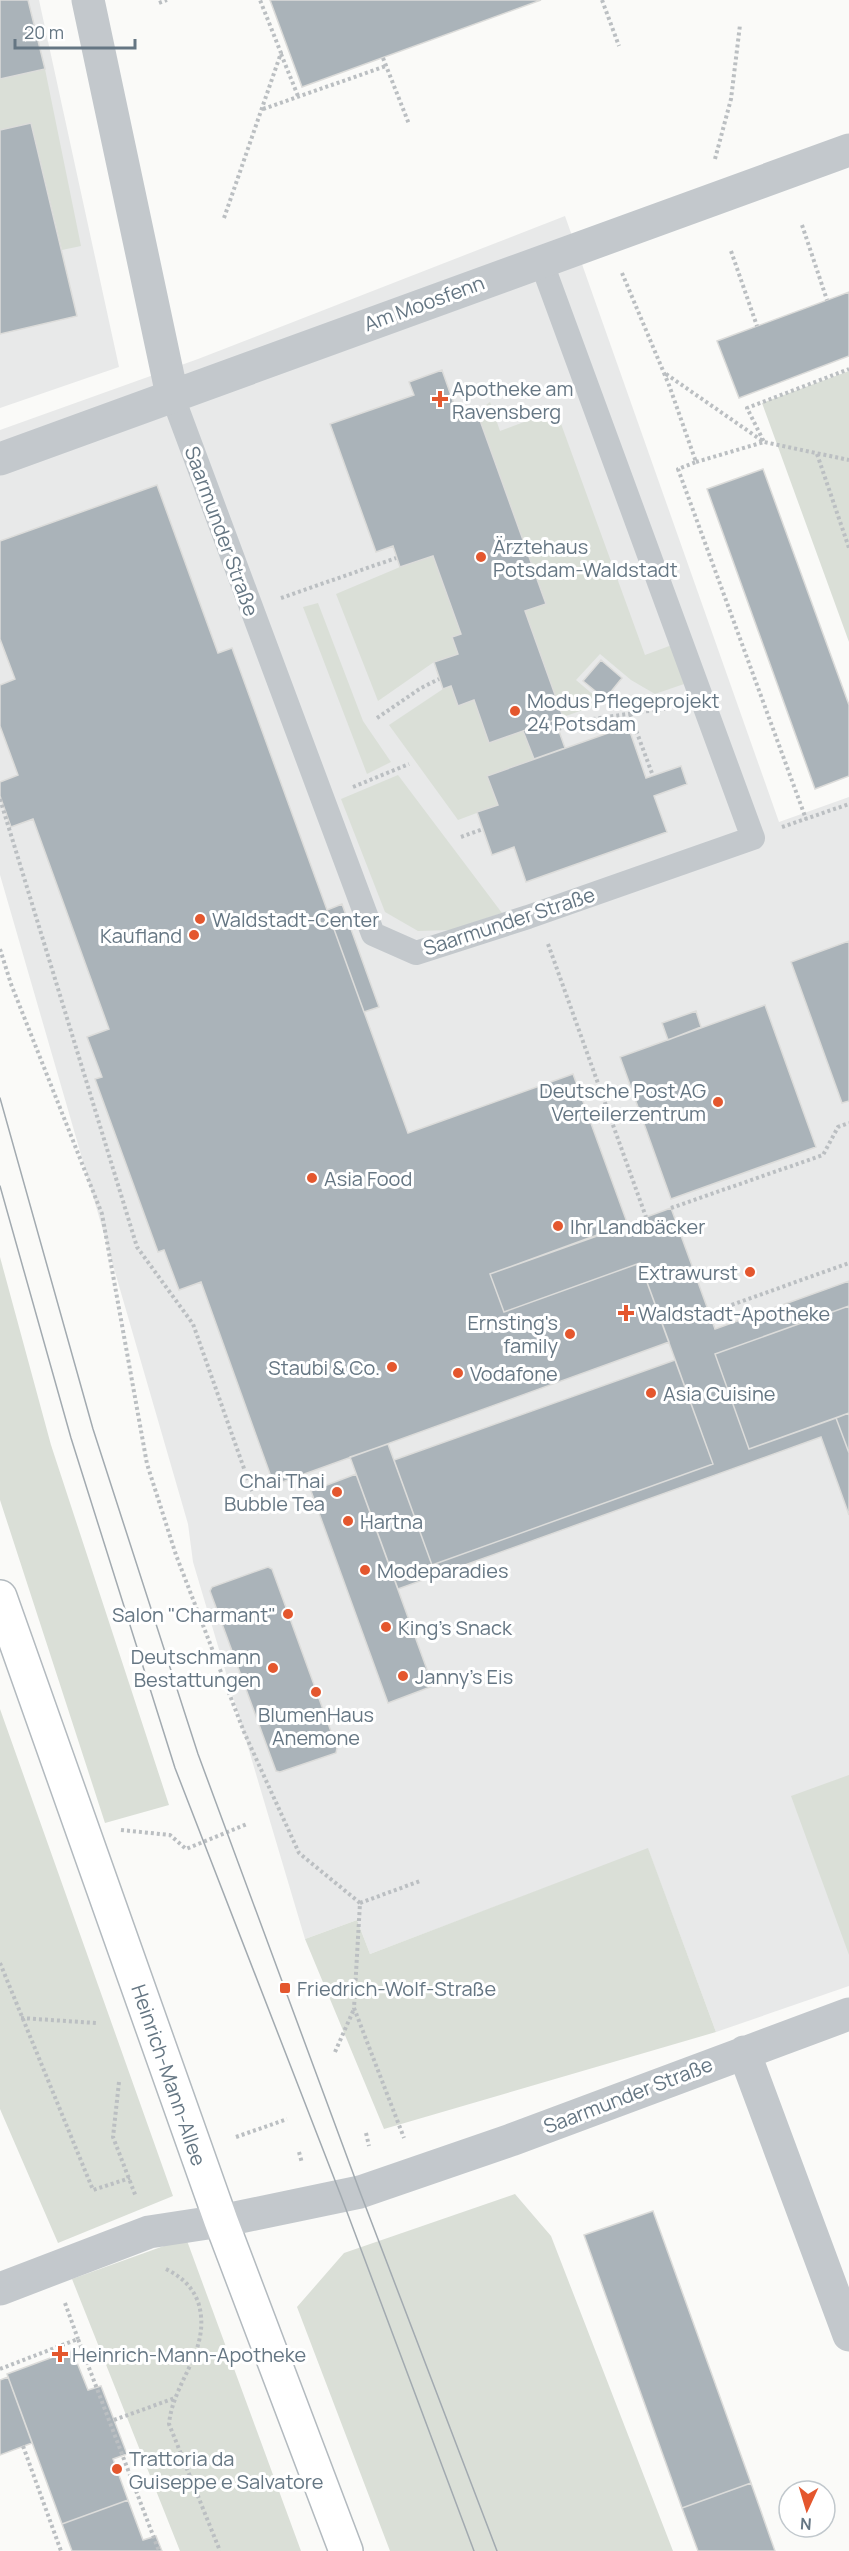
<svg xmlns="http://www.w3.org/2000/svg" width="849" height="2551" viewBox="0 0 849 2551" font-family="Manrope,sans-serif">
<rect width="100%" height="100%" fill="#fafaf8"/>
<!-- built -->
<path fill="#e8e9e9" d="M0,0H39L119,367L0,408Z
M565,216L779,822L849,797V1986L716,2032L648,1849L370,1954L357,1920L305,1939L193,1562L188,1524L0,875V430L198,359Z"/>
<!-- green -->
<path fill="#dadfd7" d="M45,69L81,246L62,250L31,123L0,130V79Z
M849,371V642L762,403Z
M490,402L500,431L556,410L645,655L672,645L684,684L655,694L631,680L600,654L576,680L603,703L563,717L525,611L546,603L477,412Z
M433,556L461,634L452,638L458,654L434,662L378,701L336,594L400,567Z
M318,603L363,721L391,762L367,774L303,607Z
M451,686L474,700L489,743L523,731L534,759L488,776L498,805L458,820L389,725L443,689Z
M398,775L502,913L451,930L418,931L385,912L341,799Z
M0,1257L51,1445L169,1805L105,1823L0,1500Z
M0,1709L173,2196L58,2243L0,2109Z
M849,1775V1955L791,1796Z
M648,1848L716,2032L384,2129L305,1939L357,1920L370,1954Z
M515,2194L551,2236L673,2551H390L297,2307L344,2253Z
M186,2238L301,2551H180L72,2279Z"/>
<!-- building -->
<path fill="#aab3b9" stroke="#dcdcda" stroke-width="1.5" d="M0,0H28L45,69L0,79Z
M270,0H541L302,87Z
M31,123L77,316L0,334V130Z
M849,292V356L739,398L717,341Z
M442,370L459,418L477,412L546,604L525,611L563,717L489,743L474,700L458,706L451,686L443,689L434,662L458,654L452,637L461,634L433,556L400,567L393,546L376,552L330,424L414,395L409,382Z
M763,469L849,705V776L815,789L707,489Z
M157,485L218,653L232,648L408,1133L573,1074L628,1225L490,1274L504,1312L640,1263L669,1342L274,1485L201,1282L179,1290L164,1250L158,1252L95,1079L102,1077L87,1037L109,1029L33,819L11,827L0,796V782L18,775L0,726V685L15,679L0,639V541Z
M601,660L622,678L605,699L583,681Z
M555,720L565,748L534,759L523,731Z
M628,726L646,778L681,766L687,784L654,796L667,832L526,882L514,847L492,855L477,812L498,805L487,776Z
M342,904L379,1007L364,1012L327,910Z
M849,941V1101L842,1103L791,962Z
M765,1005L816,1147L671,1199L620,1057Z
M696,1011L701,1027L668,1040L662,1023Z
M671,1208L715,1329L849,1281V1306L715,1354L749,1449L836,1418L849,1453V1515L821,1437L398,1589L350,1457L388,1444L432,1565L713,1464L640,1263L504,1312L490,1274Z
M849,1306V1413L749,1449L715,1354Z
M675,1360L713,1464L432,1565L394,1460Z
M849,1413V1453L836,1418Z
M356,1474L433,1686L388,1703L311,1491Z
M268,1567L272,1569L337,1748L336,1753L280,1772L276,1771L210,1591L212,1587Z
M653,2211L751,2483L682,2508L584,2235Z
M72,2350L88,2390L101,2386L127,2454L113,2459L128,2500L62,2524L7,2374Z
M8,2377L32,2443L0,2455V2380Z
M751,2483L775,2551H698L682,2508Z
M128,2500L143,2540L156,2536L162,2551H72L62,2524Z"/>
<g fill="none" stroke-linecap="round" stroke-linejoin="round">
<defs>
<path id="secondary" d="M0,1597L221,2221L346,2551"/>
</defs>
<!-- secondary casing -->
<use href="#secondary" stroke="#b3babf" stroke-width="36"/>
<!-- path -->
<path stroke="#bbbfc2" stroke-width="4" stroke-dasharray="3 3" stroke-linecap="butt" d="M602,0L619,46
M159,3L167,0
M281,54L298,96
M383,58L409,124
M263,109L386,66
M715,159L731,99L740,25
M224,218L281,53L260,0
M802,225L827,300
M731,251L757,326
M622,273L669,385L696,462L678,469L806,819
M666,374L764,442L849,460
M817,454L849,548
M696,462L764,442L747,408L849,369
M281,598L396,558
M630,714L653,776
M377,718L421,688L439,679
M558,729L586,720L669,708
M353,787L409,764
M0,799L137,1247L193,1324L253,1494
M782,827L849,804
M461,837L483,829
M548,944L646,1217
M0,949L11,984L102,1214L147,1464L176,1555L244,1732L299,1853L360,1903L354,2008L404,2138
M671,1208L823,1155L838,1127L849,1123
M709,1313L849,1263
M121,1830L170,1835L186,1849L247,1824
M360,1903L420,1881
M0,1963L93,2190L130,2178
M21,2018L96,2023
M335,2052L354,2009
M119,2082L113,2137L136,2197
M366,2133L369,2146
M236,2137L287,2119
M299,2152L302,2163
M166,2269C182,2277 194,2288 199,2305C211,2351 173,2381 169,2424L220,2551
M65,2303L78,2339
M0,2369L78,2339L159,2551
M114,2420L175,2398
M23,2446L61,2551"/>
<!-- service -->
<path stroke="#c3c8cc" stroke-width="24" d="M172,395L373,934L416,953L528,917L753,838L541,261"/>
<!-- minor -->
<path stroke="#c3c8cc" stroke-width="33" d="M88,0L172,395
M0,459L849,150
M744,2052L849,2335
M0,2289L149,2232L221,2221L360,2192L511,2140L849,2014"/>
<!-- secondary -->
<use href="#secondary" stroke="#fff" stroke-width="33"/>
<!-- tram -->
<path stroke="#a2aab0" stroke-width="1.5" d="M0,1098L93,1429L198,1754L360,2192L497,2551
M0,1186L71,1438L175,1768L341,2196L474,2551"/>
</g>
<!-- markers -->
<g fill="#e4572e" stroke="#fff" stroke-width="2">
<path d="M437 390h6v6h6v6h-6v6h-6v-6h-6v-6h6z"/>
<circle cx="481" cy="557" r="6"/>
<circle cx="515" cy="711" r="6"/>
<circle cx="200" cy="919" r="6"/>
<circle cx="194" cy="935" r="6"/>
<circle cx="718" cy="1102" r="6"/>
<circle cx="312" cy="1178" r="6"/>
<circle cx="558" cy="1226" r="6"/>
<circle cx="750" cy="1272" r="6"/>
<path d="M623 1304h6v6h6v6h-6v6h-6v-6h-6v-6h6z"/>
<circle cx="570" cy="1334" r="6"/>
<circle cx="392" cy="1367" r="6"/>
<circle cx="458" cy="1373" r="6"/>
<circle cx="651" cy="1393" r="6"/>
<circle cx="337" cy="1492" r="6"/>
<circle cx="348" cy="1521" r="6"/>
<circle cx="365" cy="1570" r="6"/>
<circle cx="288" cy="1614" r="6"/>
<circle cx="386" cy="1627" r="6"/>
<circle cx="273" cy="1668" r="6"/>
<circle cx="403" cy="1676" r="6"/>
<circle cx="316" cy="1692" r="6"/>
<rect x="279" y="1982" width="12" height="12" rx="3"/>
<path d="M57 2345h6v6h6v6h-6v6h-6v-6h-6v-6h6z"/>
<circle cx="117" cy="2469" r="6"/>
</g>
<g text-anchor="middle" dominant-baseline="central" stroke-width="6" stroke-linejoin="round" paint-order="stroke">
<!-- street labels -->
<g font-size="20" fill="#657683" stroke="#fff">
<text transform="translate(424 303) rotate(-20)">Am Moosfenn</text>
<text transform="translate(222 531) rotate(70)">Saarmunder Straße</text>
<text transform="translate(509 921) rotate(-18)">Saarmunder Straße</text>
<text transform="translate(169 2075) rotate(71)">Heinrich-Mann-Allee</text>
<text transform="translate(628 2095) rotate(-21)">Saarmunder Straße</text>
</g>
<!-- poi labels -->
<g font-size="20" fill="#657683" stroke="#fff" text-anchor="start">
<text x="452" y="388">Apotheke am<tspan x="452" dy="23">Ravensberg</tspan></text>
<text x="493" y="546">Ärztehaus<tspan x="493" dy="23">Potsdam-Waldstadt</tspan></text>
<text x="527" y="700">Modus Pflegeprojekt<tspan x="527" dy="23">24 Potsdam</tspan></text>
<text x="212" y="919">Waldstadt-Center</text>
<text x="182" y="935" text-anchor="end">Kaufland</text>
<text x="706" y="1090" text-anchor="end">Deutsche Post AG<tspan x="706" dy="23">Verteilerzentrum</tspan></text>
<text x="324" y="1178">Asia Food</text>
<text x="570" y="1226">Ihr Landbäcker</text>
<text x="738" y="1272" text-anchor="end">Extrawurst</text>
<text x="638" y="1313">Waldstadt-Apotheke</text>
<text x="558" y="1322" text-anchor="end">Ernsting's<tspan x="558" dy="23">family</tspan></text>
<text x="380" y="1367" text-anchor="end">Staubi &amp; Co.</text>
<text x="470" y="1373">Vodafone</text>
<text x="663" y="1393">Asia Cuisine</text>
<text x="325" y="1480" text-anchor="end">Chai Thai<tspan x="325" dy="23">Bubble Tea</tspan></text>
<text x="360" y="1521">Hartna</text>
<text x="377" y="1570">Modeparadies</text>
<text x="276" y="1614" text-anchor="end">Salon "Charmant"</text>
<text x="398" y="1627">King's Snack</text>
<text x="261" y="1656" text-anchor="end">Deutschmann<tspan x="261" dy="23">Bestattungen</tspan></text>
<text x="415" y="1676">Janny's Eis</text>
<text x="316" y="1714" text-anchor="middle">BlumenHaus<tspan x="316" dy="23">Anemone</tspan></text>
<text x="297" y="1988">Friedrich-Wolf-Straße</text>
<text x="72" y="2354">Heinrich-Mann-Apotheke</text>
<text x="129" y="2458">Trattoria da<tspan x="129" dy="23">Guiseppe e Salvatore</tspan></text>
</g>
</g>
<!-- north arrow -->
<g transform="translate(807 2509) rotate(184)"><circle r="28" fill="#ffffff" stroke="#c1c8cd" stroke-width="1.5"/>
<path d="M0-4.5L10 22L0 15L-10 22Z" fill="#e4572e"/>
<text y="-9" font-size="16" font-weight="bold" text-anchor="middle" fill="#657683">N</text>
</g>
<!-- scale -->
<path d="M15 39v9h120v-9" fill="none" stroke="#657683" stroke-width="3"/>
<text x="24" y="39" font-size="18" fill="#657683" stroke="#ffffff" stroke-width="4.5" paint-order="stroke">20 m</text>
</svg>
